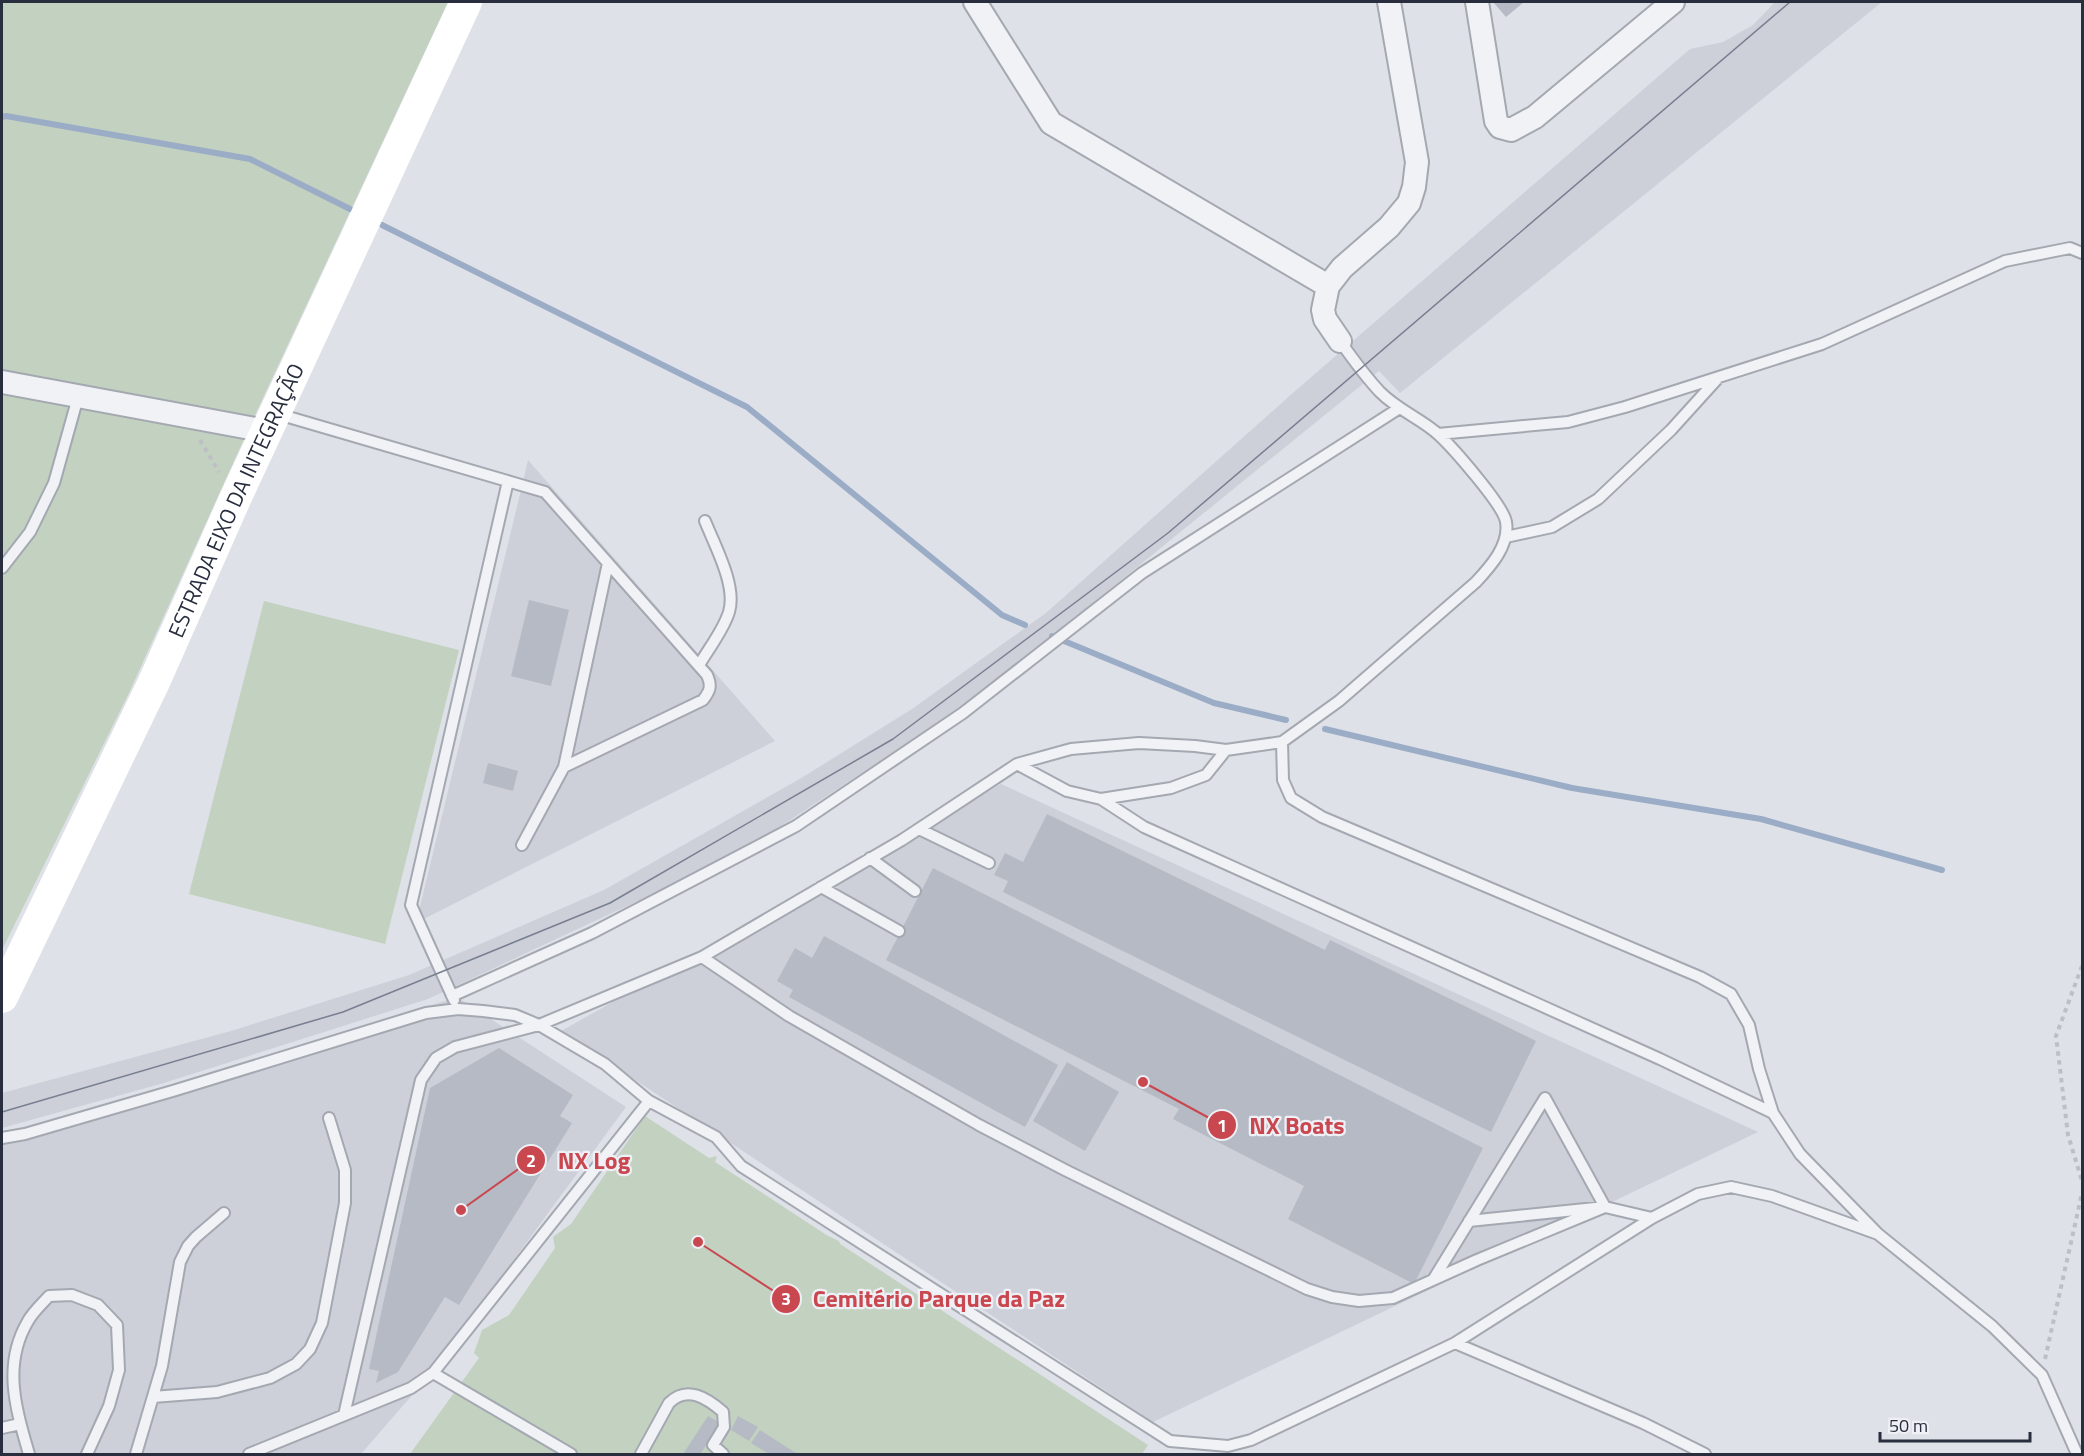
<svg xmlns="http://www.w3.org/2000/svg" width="2084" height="1456" viewBox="0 0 2084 1456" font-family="'Titillium Web',sans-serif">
<rect width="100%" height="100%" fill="#dee1e7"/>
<!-- built -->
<path fill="#cdd0d9" d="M1775,2H1882L1400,393L1379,371L1009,671L954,712L775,830L672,885L428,999L164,1083L2,1128V1093L231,1031L409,975L604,890L803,777L912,709L1046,613L1294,392L1690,49L1723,42L1753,25Z
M528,460L775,741L416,923L522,486Z
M1001,784L1758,1132L1153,1422L561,1031Z
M457,997L626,1107L427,1378L361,1454H2V1141L27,1137Z"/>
<!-- green -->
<path fill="#c3d1c0" d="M2,2H448L249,428L129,693L2,950Z
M264,601L459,650L385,944L189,894Z
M645,1116L709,1158L717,1156L715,1162L828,1236L839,1241L840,1244L1148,1445L1142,1454H410L479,1358L474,1353L482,1330L509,1315L555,1248L553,1237L571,1224Z"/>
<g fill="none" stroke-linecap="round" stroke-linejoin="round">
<!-- stream -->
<path stroke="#9aacc6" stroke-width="6" d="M2,117L6,116L250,159L350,209
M382,225L747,407L1002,615L1025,625
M1052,636L1214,703L1286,720
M1325,729L1572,788L1761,819L1942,870"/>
</g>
<!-- building -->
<path fill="#b6bac4" d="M1493,2H1524L1506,17Z
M529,600L569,610L551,686L511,676Z
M488,763L518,771L513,791L483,783Z
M1047,814L1325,950L1330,940L1536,1041L1491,1132L1003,892L1008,881L994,875L1005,853L1023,862Z
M933,868L1483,1148L1414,1284L1288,1219L1304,1186L1173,1119L1179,1109L886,960Z
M824,936L1058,1065L1025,1127L789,997L793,990L777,981L795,948L812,958Z
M499,1048L573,1095L560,1116L572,1123L459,1305L445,1297L398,1372L376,1383L379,1371L369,1369L430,1088Z
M1067,1062L1119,1092L1085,1151L1033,1121Z
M708,1416L720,1423L701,1453L703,1454H683Z
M738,1416L758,1427L749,1441L731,1430Z
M760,1430L788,1448L798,1454H769L751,1443Z"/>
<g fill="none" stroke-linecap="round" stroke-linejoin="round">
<defs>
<path id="lane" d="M278,414L545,492L707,675C712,686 710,691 703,700L564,767L608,563
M1438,434L1568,422L1625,407L1822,344L2005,261L2070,248L2082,253
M1506,537L1552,527L1598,499L1671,430L1719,377
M2,568L30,532L54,483L78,397
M699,665C709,648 723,631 729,612C737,586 715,546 705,521
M1282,742L1283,780L1291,798L1322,817L1700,977L1731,994L1749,1025L1759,1069L1773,1113L1800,1154L1878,1234L1992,1326L2042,1375L2077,1454
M1017,764L1067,791L1101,799L1171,788L1206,775L1226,750
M1101,799L1144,827L1660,1059L1773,1113
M919,829L989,863
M522,845L564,767
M870,858L915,891
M821,887L899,931
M702,957L789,1016L979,1125L1065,1170L1307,1289L1332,1297L1359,1301L1393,1298L1477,1260L1605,1207L1652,1218
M452,996L592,933L796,826L963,713L1142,573L1398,409
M454,1000L411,905L508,481
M2,1138L25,1134L176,1090L426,1013L458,1009L483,1011L515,1015L539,1025L605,1064L649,1101L716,1137L741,1166L1170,1441L1228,1446L1251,1440L1455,1343L1652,1218L1698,1194L1731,1187L1772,1196L1878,1234
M1433,1280L1545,1098L1605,1207L1469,1221
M1455,1343L1643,1423L1705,1454
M433,1373L571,1454
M153,1397L217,1392L270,1378L296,1364L310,1349L322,1323L345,1203V1170L329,1118
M344,1415L421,1080L436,1058L455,1047L539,1025L702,957L902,840L1017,764L1071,749L1139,743L1195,746L1226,750L1282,742L1339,701L1476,582C1490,567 1510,545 1506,522C1504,506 1453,448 1439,435C1422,419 1399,411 1380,392C1365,376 1352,358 1340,341
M2,1428L20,1424
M29,1454C16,1409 2,1365 28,1321C33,1312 42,1304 49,1296L72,1295L98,1305L117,1325L119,1370L109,1406L87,1454
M136,1454L162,1366L180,1262L188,1246L196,1237L224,1213
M249,1454L411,1388L433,1373L649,1101
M641,1454L669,1403C687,1385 707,1398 723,1412L724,1427L713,1445L723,1454"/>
<path id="street" d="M975,2L1051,123L1328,286
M1477,2L1496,121L1500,127L1511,130L1535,117L1673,2
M1340,341L1325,319L1323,310L1328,286L1342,268L1389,227L1409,203L1414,187L1417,162L1389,2
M2,382L266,431"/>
</defs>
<!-- lane casing -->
<use href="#lane" stroke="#a4a8b1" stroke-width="14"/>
<!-- street casing -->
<use href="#street" stroke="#a4a8b1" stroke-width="26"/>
<!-- path -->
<path stroke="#bdbfc6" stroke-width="4" stroke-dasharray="4.5 4.5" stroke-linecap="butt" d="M200,440L219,472
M2082,966L2056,1036L2068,1135L2082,1181
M2045,1359L2082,1193"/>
<!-- lane -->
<use href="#lane" stroke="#f1f2f6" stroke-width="10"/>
<!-- street -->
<use href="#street" stroke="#f1f2f6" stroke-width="22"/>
<!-- secondary -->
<path stroke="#fff" stroke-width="32" id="s1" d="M2,997L154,682L235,499L466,2"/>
<!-- tram -->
<path stroke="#787f90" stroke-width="1.5" d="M2,1112L343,1012L610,903L893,739L1168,533L1790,2"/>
</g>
<g text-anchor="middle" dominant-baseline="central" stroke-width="4.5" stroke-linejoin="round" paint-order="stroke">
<!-- street labels -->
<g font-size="22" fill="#282e3e" stroke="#eef0f5">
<text stroke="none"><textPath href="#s1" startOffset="549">ESTRADA EIXO DA INTEGRAÇÃO</textPath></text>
</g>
</g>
<!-- callouts -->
<path fill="none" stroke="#c9474f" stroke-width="2" d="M1143 1082L1222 1125M461 1210L531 1160M698 1242L786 1299"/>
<g fill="#c9474f" stroke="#eef0f5" stroke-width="2">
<circle cx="1143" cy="1082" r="6"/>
<circle cx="461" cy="1210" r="6"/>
<circle cx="698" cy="1242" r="6"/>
<circle cx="1222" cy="1125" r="15"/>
<circle cx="531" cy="1160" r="15"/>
<circle cx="786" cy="1299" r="15"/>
</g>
<g font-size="18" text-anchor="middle" font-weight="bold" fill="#fff">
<text x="1222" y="1132">1</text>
<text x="531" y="1167">2</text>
<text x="786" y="1305">3</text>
</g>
<g font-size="24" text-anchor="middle" font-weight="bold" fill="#c9474f" stroke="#eef0f5" stroke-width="4.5" stroke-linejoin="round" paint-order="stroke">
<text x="1297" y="1134">NX Boats</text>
<text x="594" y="1169">NX Log</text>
<text x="939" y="1307">Cemitério Parque da Paz</text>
</g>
<!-- border -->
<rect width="2084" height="1456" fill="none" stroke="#282e3e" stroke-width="6"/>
<!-- scale -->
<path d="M1880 1432v9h150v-9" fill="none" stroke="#282e3e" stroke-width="3"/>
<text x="1889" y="1432" font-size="18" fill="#282e3e" stroke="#eef0f5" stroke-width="4.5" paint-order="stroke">50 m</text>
</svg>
